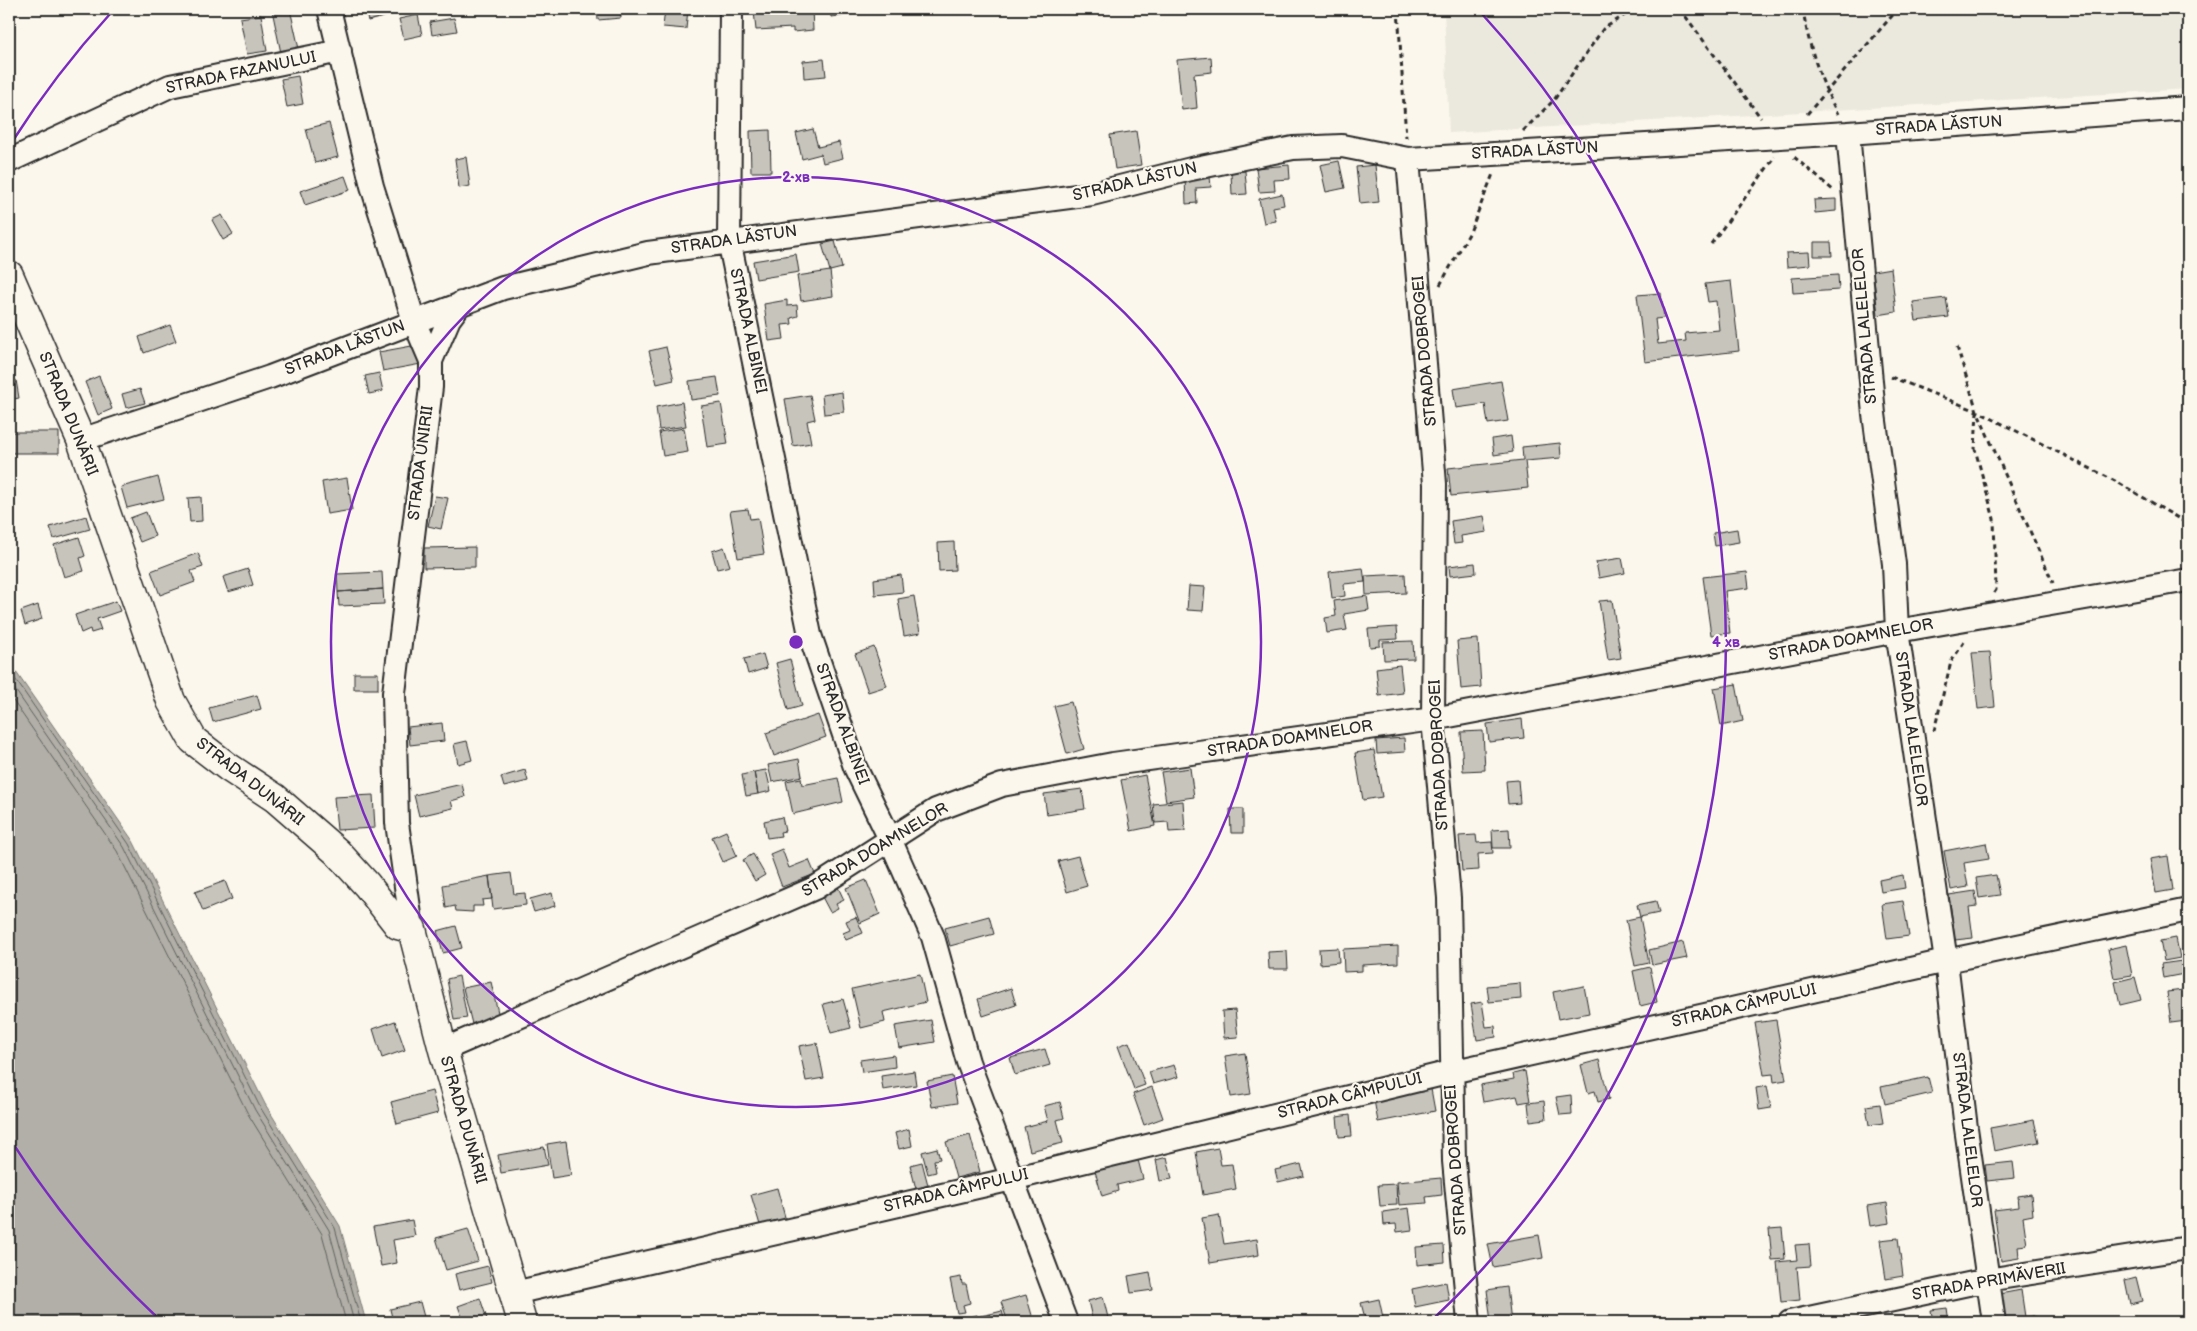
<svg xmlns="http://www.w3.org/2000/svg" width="2197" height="1331" viewBox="0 0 2197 1331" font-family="'Balsamiq Sans',sans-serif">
<rect width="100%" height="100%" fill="#fbf7ec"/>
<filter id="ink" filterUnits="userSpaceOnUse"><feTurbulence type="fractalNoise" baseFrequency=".02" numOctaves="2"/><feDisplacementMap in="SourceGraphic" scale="10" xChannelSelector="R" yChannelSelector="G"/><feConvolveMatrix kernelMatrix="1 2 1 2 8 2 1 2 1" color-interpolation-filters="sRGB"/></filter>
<g filter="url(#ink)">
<!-- built -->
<path fill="#ebe8de" d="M1444,9H2188V89L1449,133Z"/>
<!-- water -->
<path fill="#b1afa7" stroke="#7b7a75" d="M9,662L133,841L265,1104L340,1226L366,1322H9Z"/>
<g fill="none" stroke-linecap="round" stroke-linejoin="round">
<!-- shore -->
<path stroke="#61605d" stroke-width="1" d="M9,670L129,844L260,1107L335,1228L361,1322
M9,681L124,847L255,1110L329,1230L354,1322
M9,695L117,851L248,1114L322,1234L346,1322"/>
</g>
<!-- building -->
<path fill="#c7c4bc" stroke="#2b2b2b" d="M290,9L299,49L281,53L272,10Z
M365,9H405L406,11L368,21Z
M597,9H620L621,18L598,20Z
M665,9H688L686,29L663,27Z
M812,9L813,30L793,32V28L756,30L754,11Z
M830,9H847L848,15L831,17Z
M261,15L267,51L247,54L240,18Z
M418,15L422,35L404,39L399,19Z
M454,18L457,31L432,35L430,22Z
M1211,57L1212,72L1194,74L1197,108L1182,110L1177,60Z
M824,59L826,76L804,78L803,61Z
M298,76L303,104L287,107L281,79Z
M329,123L338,157L315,163L306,129Z
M813,129L818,147L839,142L843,158L823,163L821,154L802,159L796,133Z
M770,130L771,172H751L750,131Z
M1136,131L1141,165L1115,169L1110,135Z
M466,157L470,186L459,188L455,159Z
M1339,161L1345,188L1326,192L1320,165Z
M1289,165L1290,179L1274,180L1275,191L1259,192L1256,168Z
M1375,165L1379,202L1360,204L1356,167Z
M1245,171L1247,194L1232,195L1231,172Z
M345,176L350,190L305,205L300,191Z
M1210,177L1211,187L1196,188L1197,203L1186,204L1185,178Z
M1282,194L1284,205L1273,207L1276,221L1264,223L1259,199Z
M1836,199V211L1815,213L1814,200Z
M222,215L233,234L223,240L212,220Z
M835,241L842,268L830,271L822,244Z
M1814,242H1831L1832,256H1814Z
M1809,252L1810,265L1787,267L1786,253Z
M796,254L799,272L756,279L753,261Z
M1891,268L1896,312L1878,315L1873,271Z
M830,271L833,296L801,301L797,276Z
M1838,275L1839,290L1793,293L1792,278Z
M1731,281L1739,351L1645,362L1637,295L1661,293L1664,318L1655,319L1658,344L1686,341L1685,333L1719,330L1716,301L1708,302L1705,284Z
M1946,298L1949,317L1916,321L1913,302Z
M787,300V306L797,305L798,316L791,318L792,324L782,325L784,339L769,341L764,304Z
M170,325L176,341L144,353L139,337Z
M417,345L421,364L383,371L379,352Z
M666,347L674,380L657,384L649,351Z
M379,373L383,391L369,394L365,376Z
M99,376L112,409L98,415L85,382Z
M717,377L720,396L691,400L689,381Z
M16,380L19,398L9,400V381Z
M1501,381L1508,421L1488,424L1485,404L1456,408L1453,389Z
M140,389L145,403L126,408L122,394Z
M842,392L844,412L824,414L822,395Z
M810,395L815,419L807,421L811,443L793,446L785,399Z
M682,402L686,426L659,430L656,407Z
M721,403L728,444L707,447L701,406Z
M684,428L688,452L663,456L659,432Z
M11,432H59V453H11Z
M1511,436L1513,452L1494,455L1492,439Z
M1560,443L1561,458L1525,461L1528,488L1451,496L1448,468L1523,460L1522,447Z
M158,477L164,499L127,508L121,487Z
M347,478L352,510L327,514L322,482Z
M435,496L448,498L441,529L428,526Z
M201,497L202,521L190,522L188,498Z
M748,509L750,519L758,518L764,554L738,558L730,511Z
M146,512L155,536L140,542L130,518Z
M86,516L90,529L54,539L50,527Z
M1484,516L1487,532L1461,536L1462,543L1454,544L1451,521Z
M1737,529L1739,542L1715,546L1713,533Z
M79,537L85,556L80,558L84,571L64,577L54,545Z
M954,542L955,570L939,571L938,543Z
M475,547V567L424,568V548Z
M724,547L730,566L717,569L712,551Z
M198,553L203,567L191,571L195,582L160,595L151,571Z
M1622,558L1625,573L1599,578L1596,562Z
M1475,563L1476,573L1450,576L1449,566Z
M1363,568L1365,582L1344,584L1345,596L1332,598L1329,572Z
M248,569L253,585L228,592L223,577Z
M382,572L383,589L338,592L337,574Z
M1747,572L1749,588L1725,591L1730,633L1711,635L1703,577Z
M1405,574L1406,593L1366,595L1365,576Z
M901,575L903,592L875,595L874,579Z
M1189,586L1205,587L1203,611L1187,610Z
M383,589L384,604L339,606L338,592Z
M914,596L920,633L904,636L898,599Z
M1367,596L1369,610L1344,614L1347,630L1327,633L1325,618L1336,616L1334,601Z
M1612,600L1621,658L1608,660L1599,601Z
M116,601L120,611L97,619L101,630L91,633L90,629L81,633L75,615Z
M38,605L42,619L25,625L21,611Z
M1397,627L1398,639L1380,640V646L1370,647L1368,629Z
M1478,639L1481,687L1461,689L1457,641Z
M1413,641L1414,659L1384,660L1383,642Z
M874,647L887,686L868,692L855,654Z
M1990,652L1995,707L1978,709L1972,653Z
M763,654L767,668L748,674L744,659Z
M790,659L802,706L788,710L776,663Z
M1400,665L1403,693L1379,696L1376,668Z
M354,673H378V689H354Z
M1736,684L1743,721L1721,726L1714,688Z
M257,695L261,709L213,722L209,708Z
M1071,702L1084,749L1067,754L1054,706Z
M818,715L826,737L774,756L766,733Z
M1522,719L1524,738L1489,742L1487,724Z
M442,723L444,741L410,745L408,727Z
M1483,731L1485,770L1463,771L1461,732Z
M1404,738L1405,752L1377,754L1376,740Z
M467,741L472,760L458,764L454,744Z
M1374,750L1382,797L1363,800L1355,753Z
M799,759L802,776L772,782L768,765Z
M1190,768L1194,797L1166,801L1161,772Z
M525,770L528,781L504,787L501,777Z
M766,770L771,791L758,794L754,772Z
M754,772L758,794L746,796L742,775Z
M1145,775L1155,826L1131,831L1121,780Z
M801,778L802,785L838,778L843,802L793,814L786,781Z
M1518,780L1520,803L1508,804L1506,781Z
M462,784L465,797L451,801L453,808L419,816L414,795Z
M1082,789L1085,809L1047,815L1044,794Z
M373,795L375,828L337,830L334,797Z
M1183,801L1185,831L1169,832L1168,822L1155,823L1153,804Z
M1230,809H1243V833H1231Z
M782,817L785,831L780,832L781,836L767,838L764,821Z
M1509,829L1510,848H1493L1492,830Z
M726,831L737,856L723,862L712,837Z
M1476,835L1477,843L1492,842L1493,853L1478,854L1479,870L1462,871L1459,836Z
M1986,843L1989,859L1964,863L1968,887L1951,890L1944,851Z
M782,849L789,868L809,860L815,874L782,887L770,854Z
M753,854L765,875L755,881L743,860Z
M1078,856L1087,886L1067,892L1058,861Z
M2168,856L2173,890L2156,893L2150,859Z
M511,873L514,894L525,893L526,905L493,909L489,876Z
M1903,875L1905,888L1881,892L1879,880Z
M1996,875L2000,895L1979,898L1976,878Z
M489,876L492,899L482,900L483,906H473V912L456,911L455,906L446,908L443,885Z
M866,880L880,914L860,923L846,888Z
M225,881L232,899L203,911L195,892Z
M838,887L844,900L836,904L838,908L830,912L821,895Z
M1975,891L1977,906L1969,907L1973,938L1955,940L1949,895Z
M552,893L555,906L534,912L530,899Z
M1656,901L1659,913L1640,917L1637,905Z
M1903,901L1909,936L1887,939L1882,904Z
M989,916L994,934L950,946L945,928Z
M856,917L863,933L846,940L843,933L850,930L846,921Z
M1640,917L1649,963L1635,966L1626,920Z
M456,926L462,948L443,953L437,931Z
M2176,938L2180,958L2164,961L2160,941Z
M1683,942L1687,958L1652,965L1649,950Z
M2126,945L2132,975L2114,978L2108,949Z
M1398,946V963L1362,965V971L1344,972L1343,949Z
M1338,948L1339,962L1320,964L1319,949Z
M1287,951L1288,969H1269L1268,952Z
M2182,961L2184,974L2163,978L2161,964Z
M1650,967L1657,1002L1640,1006L1633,971Z
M2188,971V995L2185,972Z
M920,974L926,1002L883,1012L885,1022L861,1028L852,989Z
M459,976L467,1018L454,1020L447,979Z
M2135,977L2141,1000L2120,1005L2115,982Z
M491,982L499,1017L472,1024L463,988Z
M1520,983L1521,999L1489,1002L1487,986Z
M1584,986L1589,1013L1558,1019L1553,992Z
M1011,988L1016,1005L983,1016L978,999Z
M2183,990L2187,1021L2171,1023L2167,992Z
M843,999L851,1028L831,1033L823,1004Z
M1482,1002L1486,1027L1495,1026L1496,1037L1477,1040L1471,1004Z
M1235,1010L1238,1037L1224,1038L1222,1011Z
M931,1020L935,1042L899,1048L895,1026Z
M1776,1020L1786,1080L1774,1082L1773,1074L1764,1075L1755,1023Z
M395,1021L405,1050L382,1058L373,1029Z
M1129,1042L1145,1085L1134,1089L1118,1046Z
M817,1043L824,1078L806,1081L799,1046Z
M1045,1049L1050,1065L1015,1075L1010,1058Z
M1245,1053L1251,1094L1231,1097L1225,1056Z
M894,1055L895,1067L862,1072L860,1060Z
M1599,1060L1609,1099L1598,1102L1595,1091L1588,1093L1581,1065Z
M1174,1065L1178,1077L1153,1084L1149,1072Z
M914,1071L916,1085L883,1090L881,1076Z
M1525,1071L1530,1101L1519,1103L1517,1096L1483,1102L1480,1085L1514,1079L1513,1074Z
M952,1076L957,1103L932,1107L927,1081Z
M1928,1077L1932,1093L1885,1104L1881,1087Z
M1767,1086L1771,1108L1759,1110L1756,1088Z
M1152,1087L1163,1118L1144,1125L1133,1094Z
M1431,1089L1435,1111L1378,1122L1374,1100Z
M432,1091L438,1113L397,1124L391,1102Z
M1571,1095L1572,1114L1560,1115L1556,1097Z
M1544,1101L1546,1119L1530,1121L1528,1103Z
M1060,1102L1064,1118L1057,1120L1063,1143L1030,1151L1024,1127L1048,1121L1044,1106Z
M1880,1104L1883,1123L1869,1125L1866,1106Z
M1350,1115L1352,1136L1339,1137L1337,1117Z
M2034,1120L2039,1142L1994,1151L1990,1128Z
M909,1129L912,1146L899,1149L895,1133Z
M970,1135L980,1172L956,1178L946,1142Z
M566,1141L571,1175L552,1178L547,1144Z
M544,1147L548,1165L501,1173L498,1155Z
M937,1148L940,1159L934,1160L936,1172L928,1174L922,1152Z
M1218,1148L1221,1165L1232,1164L1236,1189L1203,1195L1196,1152Z
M1167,1157L1172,1179L1160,1181L1156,1160Z
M1138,1160L1143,1179L1117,1185L1118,1191L1102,1196L1095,1171Z
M922,1162L928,1185L916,1189L910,1165Z
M2013,1162L2015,1178L1987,1181L1985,1165Z
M1301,1164L1304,1176L1278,1182L1275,1170Z
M1441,1178L1442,1195L1426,1197L1427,1203L1399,1205L1397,1182Z
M1396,1184L1397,1205L1380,1206L1378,1185Z
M777,1188L788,1228L763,1235L751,1195Z
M2031,1194L2033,1215L2023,1217L2027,1245L2018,1246L2019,1258L2001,1261L1994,1210L2019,1207L2018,1196Z
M1887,1203L1890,1223L1870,1226L1867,1206Z
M1409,1208L1412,1230L1397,1232L1396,1224L1384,1225L1383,1212Z
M1219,1215L1224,1244L1257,1239L1259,1255L1210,1263L1202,1218Z
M412,1220L415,1236L393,1240L397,1263L381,1266L373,1227Z
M1782,1228L1785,1259L1772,1260L1769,1229Z
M468,1229L478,1261L446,1270L436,1238Z
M1539,1235L1543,1258L1493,1267L1488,1244Z
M1898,1238L1903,1276L1886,1279L1880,1240Z
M1809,1244L1811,1266L1797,1267L1800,1300L1781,1302L1777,1262L1797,1260L1795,1245Z
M1444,1245L1445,1262L1417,1265L1416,1247Z
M488,1266L492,1282L459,1290L455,1274Z
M1150,1272L1153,1290L1131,1293L1128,1276Z
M961,1277L962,1284H966L970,1303L963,1305L965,1312L957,1313L950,1279Z
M2136,1277L2142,1301L2130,1304L2125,1280Z
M1446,1282L1449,1300L1415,1307L1412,1289Z
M1507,1287L1511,1322H1491L1487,1290Z
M2021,1290L2025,1317L2034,1316L2035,1322H2005L2000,1294Z
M1026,1295L1034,1322H1008L1001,1302Z
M1103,1297L1109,1322H1093L1088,1301Z
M480,1298L488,1322H464L458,1306Z
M1379,1299L1384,1322H1366L1361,1303Z
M420,1302L424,1317L393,1322L390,1309Z
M1947,1308L1949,1322H1933L1931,1310Z
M1002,1311L1005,1322H992L990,1314Z
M990,1314L992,1322H981L980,1316Z
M977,1315L979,1322H960L959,1320Z
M1422,1319V1322H1403V1321Z"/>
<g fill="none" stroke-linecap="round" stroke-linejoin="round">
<defs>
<path id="minor" d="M329,9L372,186L414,321L431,361V387L394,693L397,823L412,929
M731,9L729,240L810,635L855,767L890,839L933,937L968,1062L1066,1322
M1848,133L1874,414L1894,564L1897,631L1946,961L1966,1128L1994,1322
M1408,159L1435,484L1433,719L1449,898L1454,1161L1469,1322
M9,161L170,86L340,51
M431,361L449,319L461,303
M81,440L270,377L503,288L648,253L1092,194L1191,169L1293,148L1342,146L1408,159L1848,133L2188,108
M443,1050L815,888L936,810L1002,785L1113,764L1433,719L1897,631L2188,580
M514,1293L1012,1179L1451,1072L1946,961L2188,910
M1790,1322L1987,1280L2188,1248"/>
<path id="secondary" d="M9,275L81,440L171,701L193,740L228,767L275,798L337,852L367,885L398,925L412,929L443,1050L522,1322"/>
</defs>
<!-- minor casing -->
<use href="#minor" stroke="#2b2b2b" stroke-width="26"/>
<!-- secondary casing -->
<use href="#secondary" stroke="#2b2b2b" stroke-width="31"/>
<!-- path -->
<path stroke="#2b2b2b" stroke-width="3" stroke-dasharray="5 4" stroke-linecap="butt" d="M1398,9L1406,138
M1680,9L1761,118
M1803,9C1808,45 1821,83 1838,114
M1807,114L1898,9
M1523,131L1554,100L1603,29L1634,9
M1794,157L1833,190
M1711,244L1775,157
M1440,285L1470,232L1493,174
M1957,347L1977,411L2053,583
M1891,377L1977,411L2119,483L2188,524
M1977,411L1975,449L1994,519L1996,590L1994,593
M1934,731L1951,662L1966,639"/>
<!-- minor -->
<use href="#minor" stroke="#fbf7ec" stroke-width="22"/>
<!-- secondary -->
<use href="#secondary" stroke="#fbf7ec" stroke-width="28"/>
</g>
</g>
<!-- distance rings -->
<g fill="none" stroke="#7b2cbf" stroke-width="2.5">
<circle cx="796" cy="642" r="465"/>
<path d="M162 1322A930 930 0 0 1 12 1142M12 142A930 930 0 0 1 110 14M1482 14A930 930 0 0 1 1430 1322"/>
</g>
<g text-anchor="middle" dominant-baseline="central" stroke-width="4.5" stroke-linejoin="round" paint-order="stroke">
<!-- street labels -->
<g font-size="16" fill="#2b2b2b" stroke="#fbf7ec">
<text transform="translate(241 73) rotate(-12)">STRADA FAZANULUI</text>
<text transform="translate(1939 126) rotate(-4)">STRADA LĂSTUN</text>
<text transform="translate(1535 151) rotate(-3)">STRADA LĂSTUN</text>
<text transform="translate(1135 182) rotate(-13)">STRADA LĂSTUN</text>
<text transform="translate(734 240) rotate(-8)">STRADA LĂSTUN</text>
<text transform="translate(1865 326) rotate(-95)">STRADA LALELELOR</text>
<text transform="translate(748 331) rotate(78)">STRADA ALBINEI</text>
<text transform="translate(345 348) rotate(-21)">STRADA LĂSTUN</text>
<text transform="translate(1425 351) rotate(-95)">STRADA DOBROGEI</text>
<text transform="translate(68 414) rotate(68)">STRADA DUNĂRII</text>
<text transform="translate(421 463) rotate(-83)">STRADA UNIRII</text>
<text transform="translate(1851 640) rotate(-11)">STRADA DOAMNELOR</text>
<text transform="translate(842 724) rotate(70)">STRADA ALBINEI</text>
<text transform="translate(1911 729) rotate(82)">STRADA LALELELOR</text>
<text transform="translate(1290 739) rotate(-9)">STRADA DOAMNELOR</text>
<text transform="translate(1439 755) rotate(-93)">STRADA DOBROGEI</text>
<text transform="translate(250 782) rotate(38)">STRADA DUNĂRII</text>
<text transform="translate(875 850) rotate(-31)">STRADA DOAMNELOR</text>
<text transform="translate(1744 1006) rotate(-13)">STRADA CÂMPULUI</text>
<text transform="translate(1350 1096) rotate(-14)">STRADA CÂMPULUI</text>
<text transform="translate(463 1120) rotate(74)">STRADA DUNĂRII</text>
<text transform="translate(1967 1130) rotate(83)">STRADA LALELELOR</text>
<text transform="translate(1456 1160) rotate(-94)">STRADA DOBROGEI</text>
<text transform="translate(956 1191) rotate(-13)">STRADA CÂMPULUI</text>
<text transform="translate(1989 1282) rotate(-10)">STRADA PRIMĂVERII</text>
</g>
</g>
<circle cx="796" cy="642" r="8" fill="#7b2cbf" stroke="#fbf7ec" stroke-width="2.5"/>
<g font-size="15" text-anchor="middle" font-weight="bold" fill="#7b2cbf" stroke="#fbf7ec" stroke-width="4.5" stroke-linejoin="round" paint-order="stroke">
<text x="796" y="182">2 хв</text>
<text x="1726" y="647">4 хв</text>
</g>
<!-- margin -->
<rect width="2197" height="1331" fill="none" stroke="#fbf7ec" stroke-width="30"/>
<rect x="15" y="15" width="2167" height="1301" fill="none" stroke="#2b2b2b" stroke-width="2" filter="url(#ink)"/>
</svg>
